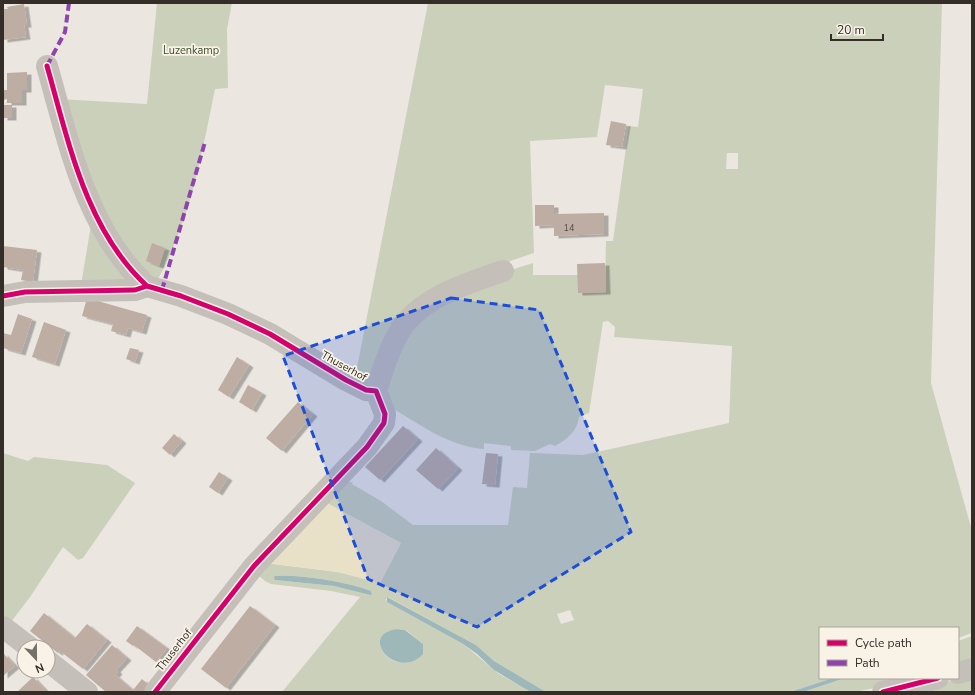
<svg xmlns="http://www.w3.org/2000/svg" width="975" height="695" viewBox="0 0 975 695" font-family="'Nunito Sans',sans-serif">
<defs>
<filter id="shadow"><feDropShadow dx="4.5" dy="2.5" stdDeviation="0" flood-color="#0004"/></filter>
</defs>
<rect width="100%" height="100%" fill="#ebe7e0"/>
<!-- green -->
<path fill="#cbd0bb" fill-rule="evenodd" d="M157,3H232L227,29L228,88L215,89C202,153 190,221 158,279L152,282L111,240L58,99L147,104Z
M428,3H942L931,383L972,531V633L958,638V628H820V678H833L790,692H546L494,661L476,645L388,597L386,599L387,602L463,644L499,674L531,692H282L360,597L331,591L271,584L265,581L254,572L339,482H353L352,484L381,501L413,525H508L513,487L527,488L530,453L583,455L729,423L732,346L614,337L615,327L608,321L603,322L589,413L579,417C577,432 567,439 555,446L550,444L535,451L511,450V446L484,443V449C446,446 417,422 385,404C385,386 385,370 391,353C413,298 483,279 533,263V275H578V291L605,290L606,241H613L629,126L638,127L643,89L605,85L597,137L530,141L534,253L510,261L509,264C471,277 427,291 402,324C392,337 385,350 380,365C379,370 377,381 372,384C367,387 362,385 357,384L260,324L170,289L171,287L209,300L248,316L355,378ZM727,153H738V169H726ZM323,501L401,543L380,583L338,572L265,563ZM275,576C299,574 349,582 371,591L372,593L370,595L334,586L275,580ZM570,610L574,620L561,624L557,614ZM397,629L406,630L423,644L422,654C398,682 356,636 397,629Z
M91,225L134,282L81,285Z
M3,453L28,461L34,457L107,465L135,483L83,558L78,560L63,547L30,597L8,626L3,622Z
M972,636V663L958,667V641Z
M972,675V692H918V690Z
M845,678H918L856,692H803Z"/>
<!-- sand -->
<path fill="#e9e0c8" d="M323,501L401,543L380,583L338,572L265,563Z"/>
<!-- water -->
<path fill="#9eb8ba" d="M275,576C299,574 349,582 371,591L372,594L370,595L334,586L275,580L274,577Z
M387,597L476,645L494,661L546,692H531L522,687L494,670L477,654L463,644L387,602Z
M397,629L405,630L423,644V654C398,682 356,635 397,629Z
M833,678H845L803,692H790Z"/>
<!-- building -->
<path fill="#bdada3" filter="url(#shadow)" d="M24,4L27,25H24L26,37L3,40V9H8L7,7Z
M27,72V90H22V103H7V99L3,100V90H7V73Z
M3,105H12V118H3Z
M611,121L626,124L622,147L606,145Z
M535,205H554V214L604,213V234L554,236V225L535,226Z
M152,243L165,248L159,266L146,261Z
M3,246L37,250L33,282L21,280L23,270L3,267Z
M605,263L606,292L578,293L577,264Z
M87,298L147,315L142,332L128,328L126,335L111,331L113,324L82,316Z
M18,314L32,319L21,353L3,348V333L11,335Z
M44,322L66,330L55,364L32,357Z
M130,348L139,350L135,362L126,359Z
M237,357L249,365L229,397L218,390Z
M248,385L262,393L252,410L239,402Z
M298,402L313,414L282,451L266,438Z
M403,426L418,439L380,480L365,467Z
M174,434L182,441L170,455L162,448Z
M436,448L458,468L438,489L416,470Z
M486,453L498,454L495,485L482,484Z
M219,472L228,478L218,493L209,487Z
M250,606L275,625L226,688L201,669Z
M44,613L75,638L87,624L107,640L83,669L60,651L58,653L30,631Z
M137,626L167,648L156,662L134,645L133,646L126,641Z
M112,645L127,658L116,670L118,672L115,675L133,690L142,679L151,687L147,692H106L86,675Z
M3,653L15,666L3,676Z
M33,677L46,691L17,692Z"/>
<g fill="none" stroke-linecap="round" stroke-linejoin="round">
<!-- minor -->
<path stroke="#c4bfb9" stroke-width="22" d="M47,66C69,143 86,230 147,286
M3,296L25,292L135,290L147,286L181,296L228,314L270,334L346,380L366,390L376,391L385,414L384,423L367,447L254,566L155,692
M376,391C382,372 388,351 398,334C417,298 468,283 503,271
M3,627L29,647
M48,661L87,692
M958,673L972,669
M883,692L938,678"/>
<!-- quiet -->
<path stroke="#8e44ad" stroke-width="4" stroke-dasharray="8 4" stroke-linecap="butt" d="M47,66L65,32L69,3
M162,290L205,142"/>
<defs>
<path id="cycleway" d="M47,66C69,143 86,230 147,286
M3,296L25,292L135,290L147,286L181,296L228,314L270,334L346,380L366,390L376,391L385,414L384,423L367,447L254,566L155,692
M883,692L938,678"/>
</defs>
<!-- cycleway casing -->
<use href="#cycleway" stroke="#f8f2e7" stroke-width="8"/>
<!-- cycleway -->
<use href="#cycleway" stroke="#d6006c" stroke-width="5"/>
</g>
<!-- marked area -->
<path fill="#1d4ed8" fill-opacity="0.2" stroke="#1d4ed8" stroke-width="3" stroke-dasharray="8 5" stroke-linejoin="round" d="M451,298L539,310L631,532L477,627L368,579L283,356Z"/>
<g text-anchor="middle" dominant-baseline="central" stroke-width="3.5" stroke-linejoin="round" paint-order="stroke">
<!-- number labels -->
<g font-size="9" fill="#564d47">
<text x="569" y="228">14</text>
</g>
<!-- park labels -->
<g font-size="11" fill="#41502e" stroke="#f8f2e7">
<text x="191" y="50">Luzenkamp</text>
</g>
<!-- street labels -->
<g font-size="11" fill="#342d28" stroke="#f8f2e7">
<text transform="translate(344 366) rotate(29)">Thuserhof</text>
<text transform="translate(174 650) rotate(-52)">Thuserhof</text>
</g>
</g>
<!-- border -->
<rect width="975" height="695" fill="none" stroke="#342d28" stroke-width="8"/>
<!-- legend -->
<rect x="819" y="627" width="140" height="52" fill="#f8f2e7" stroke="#aaa39b"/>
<rect x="827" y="640" width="20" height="6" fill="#d6006c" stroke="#aaa39b"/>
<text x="855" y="647" font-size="12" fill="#342d28">Cycle path</text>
<rect x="827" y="660" width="20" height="6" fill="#8e44ad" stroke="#aaa39b"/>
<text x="855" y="667" font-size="12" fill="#342d28">Path</text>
<!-- north arrow -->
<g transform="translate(36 659) rotate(158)"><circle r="19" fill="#f8f2e7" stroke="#aaa39b"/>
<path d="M0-3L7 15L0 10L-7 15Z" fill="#746e68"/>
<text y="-6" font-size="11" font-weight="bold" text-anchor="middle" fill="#342d28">N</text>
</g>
<!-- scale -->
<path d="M831 34v6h52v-6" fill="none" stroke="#342d28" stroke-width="2"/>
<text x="837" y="34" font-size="12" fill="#342d28" stroke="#f8f2e7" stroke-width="3" paint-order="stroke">20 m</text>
</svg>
